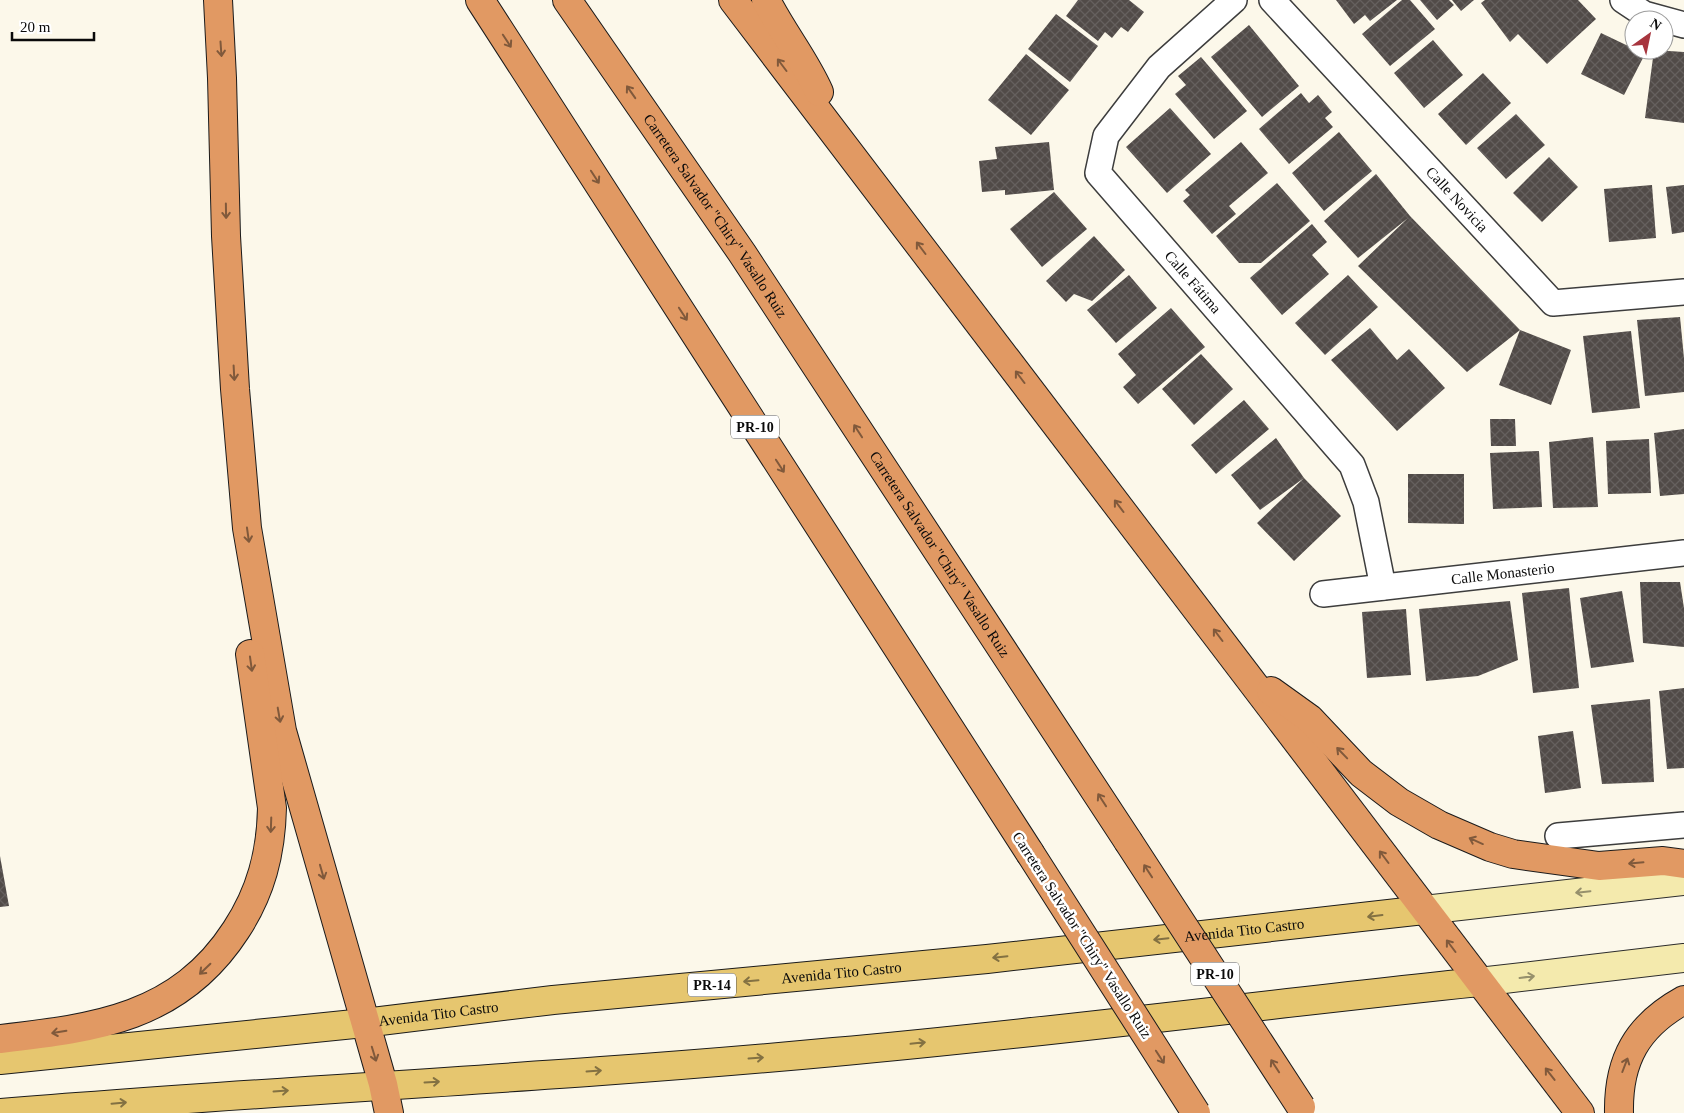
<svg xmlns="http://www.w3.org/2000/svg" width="1684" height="1113" viewBox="0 0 1684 1113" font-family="Georgia,serif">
<defs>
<pattern id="building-cross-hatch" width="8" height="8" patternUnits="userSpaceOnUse" patternTransform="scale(1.25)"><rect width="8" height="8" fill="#514b48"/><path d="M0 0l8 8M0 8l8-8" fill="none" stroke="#65605e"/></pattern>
</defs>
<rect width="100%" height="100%" fill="#fcf8ea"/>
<!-- building -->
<path fill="url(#building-cross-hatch)" d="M1078,0H1129L1144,12L1128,32L1121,27L1112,38L1105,32L1098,41L1066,16Z
M1336,0H1397L1370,21L1365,15L1354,24Z
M1402,0H1410L1435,29L1390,66L1362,34Z
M1420,0H1449L1454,5L1437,20Z
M1452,0H1474L1461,11Z
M1485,0H1578L1596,19L1547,64L1518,34L1510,42L1481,3Z
M1056,14L1098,46L1070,82L1028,49Z
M1249,25L1299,86L1262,117L1211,57Z
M1601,33L1645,54L1624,95L1581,74Z
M1433,40L1463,75L1424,108L1394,73Z
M1654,50L1684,52V123L1645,118Z
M1026,54L1069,90L1031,135L988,100Z
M1201,57L1247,111L1214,139L1175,94L1186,85L1178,76Z
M1483,73L1511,103L1466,145L1438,114Z
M1301,93L1309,103L1318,95L1332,112L1325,118L1333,127L1289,164L1259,129Z
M1170,108L1211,154L1167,193L1126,147Z
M1516,114L1545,145L1506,179L1477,148Z
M1339,132L1372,171L1324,211L1292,173Z
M1049,142L1054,190L1005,195V190L982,192L979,161L997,159L995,147Z
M1241,142L1268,173L1229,206L1236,214L1212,234L1183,201L1190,195L1185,190Z
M1549,157L1578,187L1542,222L1513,193Z
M1376,174L1410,216L1520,330L1467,372L1358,266L1408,218L1358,258L1324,221Z
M1277,183L1310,221L1261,263H1239L1216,236Z
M1652,185L1656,238L1609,242L1604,189Z
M1684,185V232L1672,234L1666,187Z
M1054,192L1087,229L1042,267L1010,229Z
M1312,224L1327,242L1312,255L1329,274L1282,315L1250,278Z
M1094,236L1125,270L1092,301L1074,294L1066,302L1046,281Z
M1129,275L1157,308L1116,343L1087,310Z
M1348,275L1378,307L1325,355L1295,323Z
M1171,308L1205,347L1138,404L1123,387L1136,375L1118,354Z
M1680,317L1684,358V392L1645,396L1637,320Z
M1370,328L1397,360L1409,349L1445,388L1397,431L1331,360Z
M1520,330L1571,350L1551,405L1499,385Z
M1631,331L1640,408L1592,413L1583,336Z
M1201,354L1233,389L1194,425L1162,389Z
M1244,400L1269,429L1216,474L1191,445Z
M1490,419H1515L1516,446H1491Z
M1684,429V494L1660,496L1654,433Z
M1593,437L1598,507L1553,508L1549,442Z
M1276,438L1304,478L1260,510L1231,475Z
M1649,439L1651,493L1608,494L1606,441Z
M1539,451L1542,507L1493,509L1490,453Z
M1408,474H1464V524L1408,523Z
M1304,478L1341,516L1294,561L1257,523Z
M1640,582H1680L1684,608V647L1643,643Z
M1569,588L1579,688L1533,693L1522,593Z
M1622,591L1634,662L1591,668L1580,598Z
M1510,601L1518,660L1478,676L1426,681L1419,609Z
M1406,609L1411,675L1367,678L1362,612Z
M1684,688V768L1667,769L1659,691Z
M1650,699L1654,782L1602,784L1591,705Z
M1573,731L1581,788L1545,793L1538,736Z
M0,856L9,906L0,907Z"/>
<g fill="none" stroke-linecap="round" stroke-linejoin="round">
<defs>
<g id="street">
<path id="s1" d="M1234,0L1159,67L1106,136L1098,173L1352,465L1366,502L1383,587"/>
<path id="s2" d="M1272,0L1553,303L1684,292"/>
<path d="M1623,0L1644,14L1684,25"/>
<path id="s3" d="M1323,594L1684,553"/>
<path d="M1558,836L1684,825"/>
</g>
<path id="secondary" d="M1424,910L1684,881
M1479,982L1684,958"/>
<g id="primary">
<path id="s4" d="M0,1060L364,1023L553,1000L987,959L1424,910"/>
<path d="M1,1113C278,1090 557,1078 834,1052C1049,1033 1264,1004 1479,982"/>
</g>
<g id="highway">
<path d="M218,0L222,78L226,236L235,389L247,528L282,731L383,1084L389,1113"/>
<path d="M480,0L1030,853"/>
<path id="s5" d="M567,0L742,253L1128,841"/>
<path d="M733,0L1580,1113"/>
<path d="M766,0C782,32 805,60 819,92"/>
<path d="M1271,691L1310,719L1361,773L1399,802L1439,825L1490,847L1513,854L1599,866L1663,861L1684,864"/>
<path d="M0,1039C96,1028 179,1018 236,930C261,892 271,853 272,808L250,654"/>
<path d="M1619,1113C1618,1060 1637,1026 1684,1000"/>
</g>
</defs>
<!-- street casing -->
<use href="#street" stroke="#3d3d3d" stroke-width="28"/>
<!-- secondary casing -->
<use href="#secondary" stroke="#2c2c2c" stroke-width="30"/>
<!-- primary casing -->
<use href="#primary" stroke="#1b1b1b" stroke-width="30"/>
<!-- highway casing -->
<use href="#highway" stroke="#1b1b1b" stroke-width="30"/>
<!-- street -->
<use href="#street" stroke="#fff" stroke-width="25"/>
<!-- secondary -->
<use href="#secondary" stroke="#f4eaad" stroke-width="28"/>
<!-- primary -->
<use href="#primary" stroke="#e6c66f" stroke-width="28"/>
<!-- highway -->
<use href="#highway" stroke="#e19963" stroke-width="28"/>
<defs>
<path id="highway-bridge" d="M1128,841L1301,1107
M1030,853L1196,1113"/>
</defs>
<!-- highway-bridge casing -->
<use href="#highway-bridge" stroke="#1b1b1b" stroke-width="30" stroke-linecap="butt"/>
<!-- highway-bridge -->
<use href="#highway-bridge" stroke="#e19963" stroke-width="28"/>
</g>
<!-- one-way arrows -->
<defs><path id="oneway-shaft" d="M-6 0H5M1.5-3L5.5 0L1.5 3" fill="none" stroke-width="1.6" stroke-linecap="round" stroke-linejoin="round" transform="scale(1.25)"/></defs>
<g stroke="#80593b">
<use href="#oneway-shaft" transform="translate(507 41) rotate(57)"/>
<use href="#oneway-shaft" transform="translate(221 49) rotate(86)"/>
<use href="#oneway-shaft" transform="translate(782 65) rotate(-127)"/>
<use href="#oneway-shaft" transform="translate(631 92) rotate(-125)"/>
<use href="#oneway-shaft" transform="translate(595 177) rotate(57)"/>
<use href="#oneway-shaft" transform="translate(226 211) rotate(89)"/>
<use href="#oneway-shaft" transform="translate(921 248) rotate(-127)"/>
<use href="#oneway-shaft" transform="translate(683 314) rotate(57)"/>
<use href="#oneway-shaft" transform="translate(234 373) rotate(87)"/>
<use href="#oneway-shaft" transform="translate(1020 377) rotate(-127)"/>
<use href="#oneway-shaft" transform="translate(858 431) rotate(-123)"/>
<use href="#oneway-shaft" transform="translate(780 466) rotate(57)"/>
<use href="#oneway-shaft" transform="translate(1119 506) rotate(-127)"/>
<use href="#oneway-shaft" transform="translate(248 535) rotate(82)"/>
<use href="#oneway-shaft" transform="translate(1218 635) rotate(-127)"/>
<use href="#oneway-shaft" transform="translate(251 664) rotate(82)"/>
<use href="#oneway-shaft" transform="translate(279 715) rotate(80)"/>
<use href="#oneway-shaft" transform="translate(1342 753) rotate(-134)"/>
<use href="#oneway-shaft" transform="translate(1102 800) rotate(-123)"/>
<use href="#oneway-shaft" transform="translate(271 825) rotate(92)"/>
<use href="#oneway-shaft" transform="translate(1476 841) rotate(-156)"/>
<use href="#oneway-shaft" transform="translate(1384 857) rotate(-127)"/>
<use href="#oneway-shaft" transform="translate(1636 863) rotate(175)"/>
<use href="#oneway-shaft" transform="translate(1148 871) rotate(-123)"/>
<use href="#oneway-shaft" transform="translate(322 872) rotate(74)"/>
<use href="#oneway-shaft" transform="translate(1451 946) rotate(-127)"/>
<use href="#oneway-shaft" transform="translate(205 969) rotate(136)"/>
<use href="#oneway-shaft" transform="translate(59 1032) rotate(171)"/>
<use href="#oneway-shaft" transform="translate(374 1054) rotate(73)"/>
<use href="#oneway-shaft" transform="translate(1160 1057) rotate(57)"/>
<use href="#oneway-shaft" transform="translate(1625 1065) rotate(-69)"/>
<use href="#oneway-shaft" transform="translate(1275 1066) rotate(-123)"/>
<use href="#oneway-shaft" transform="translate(1550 1074) rotate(-128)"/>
</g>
<g stroke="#96906c">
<use href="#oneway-shaft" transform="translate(1583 892) rotate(174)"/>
<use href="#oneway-shaft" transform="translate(1527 977) rotate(-7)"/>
</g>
<g stroke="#837142">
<use href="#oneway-shaft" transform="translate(1375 916) rotate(173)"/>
<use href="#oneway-shaft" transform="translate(1161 939) rotate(174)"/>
<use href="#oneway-shaft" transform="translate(1000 957) rotate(174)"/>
<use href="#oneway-shaft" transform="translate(751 981) rotate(175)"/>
<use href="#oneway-shaft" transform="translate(918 1043) rotate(-6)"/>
<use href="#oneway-shaft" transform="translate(756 1058) rotate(-4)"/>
<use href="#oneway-shaft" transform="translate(594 1071) rotate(-4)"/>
<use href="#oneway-shaft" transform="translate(432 1082) rotate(-3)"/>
<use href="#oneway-shaft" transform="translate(281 1091) rotate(-4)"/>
<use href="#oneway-shaft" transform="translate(119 1103) rotate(-5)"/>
</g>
<g text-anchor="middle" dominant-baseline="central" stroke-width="5" stroke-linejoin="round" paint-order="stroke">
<!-- shield labels -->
<g fill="#fff" stroke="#545454" stroke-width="1">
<rect x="731" y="415.5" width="48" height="23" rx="4"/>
<rect x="1191" y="962.5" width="48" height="23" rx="4"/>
<rect x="688" y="973.5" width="48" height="23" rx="4"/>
</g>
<g font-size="14" font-weight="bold" fill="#0a0a0a">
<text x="755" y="427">PR-10</text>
<text x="1215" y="974">PR-10</text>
<text x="712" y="985">PR-14</text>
</g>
<!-- street labels -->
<g font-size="15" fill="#0a0a0a" stroke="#fff">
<text stroke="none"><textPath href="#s2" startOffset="272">Calle Novicia</textPath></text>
<text stroke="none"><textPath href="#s5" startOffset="262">Carretera Salvador "Chiry" Vasallo Ruiz</textPath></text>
<text stroke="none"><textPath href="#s1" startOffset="370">Calle Fátima</textPath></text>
<text stroke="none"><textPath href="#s5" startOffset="668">Carretera Salvador "Chiry" Vasallo Ruiz</textPath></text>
<text stroke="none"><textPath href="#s3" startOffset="181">Calle Monasterio</textPath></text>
<text stroke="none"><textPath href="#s4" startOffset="1251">Avenida Tito Castro</textPath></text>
<text transform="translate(1082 935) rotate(57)">Carretera Salvador "Chiry" Vasallo Ruiz</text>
<text stroke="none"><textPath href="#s4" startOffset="846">Avenida Tito Castro</textPath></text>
<text stroke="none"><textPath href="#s4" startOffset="441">Avenida Tito Castro</textPath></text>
</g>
</g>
<!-- north arrow -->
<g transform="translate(1649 35) rotate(33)"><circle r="24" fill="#ffffff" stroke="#9d9d9d"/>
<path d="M0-4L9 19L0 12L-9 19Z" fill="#a7353e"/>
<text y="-8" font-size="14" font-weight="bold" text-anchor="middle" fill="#0a0a0a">N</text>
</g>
<!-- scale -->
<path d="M12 32v8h82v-8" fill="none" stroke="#0a0a0a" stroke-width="2.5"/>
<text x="20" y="32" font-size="15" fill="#0a0a0a" stroke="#ffffff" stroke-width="4" paint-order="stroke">20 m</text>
</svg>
